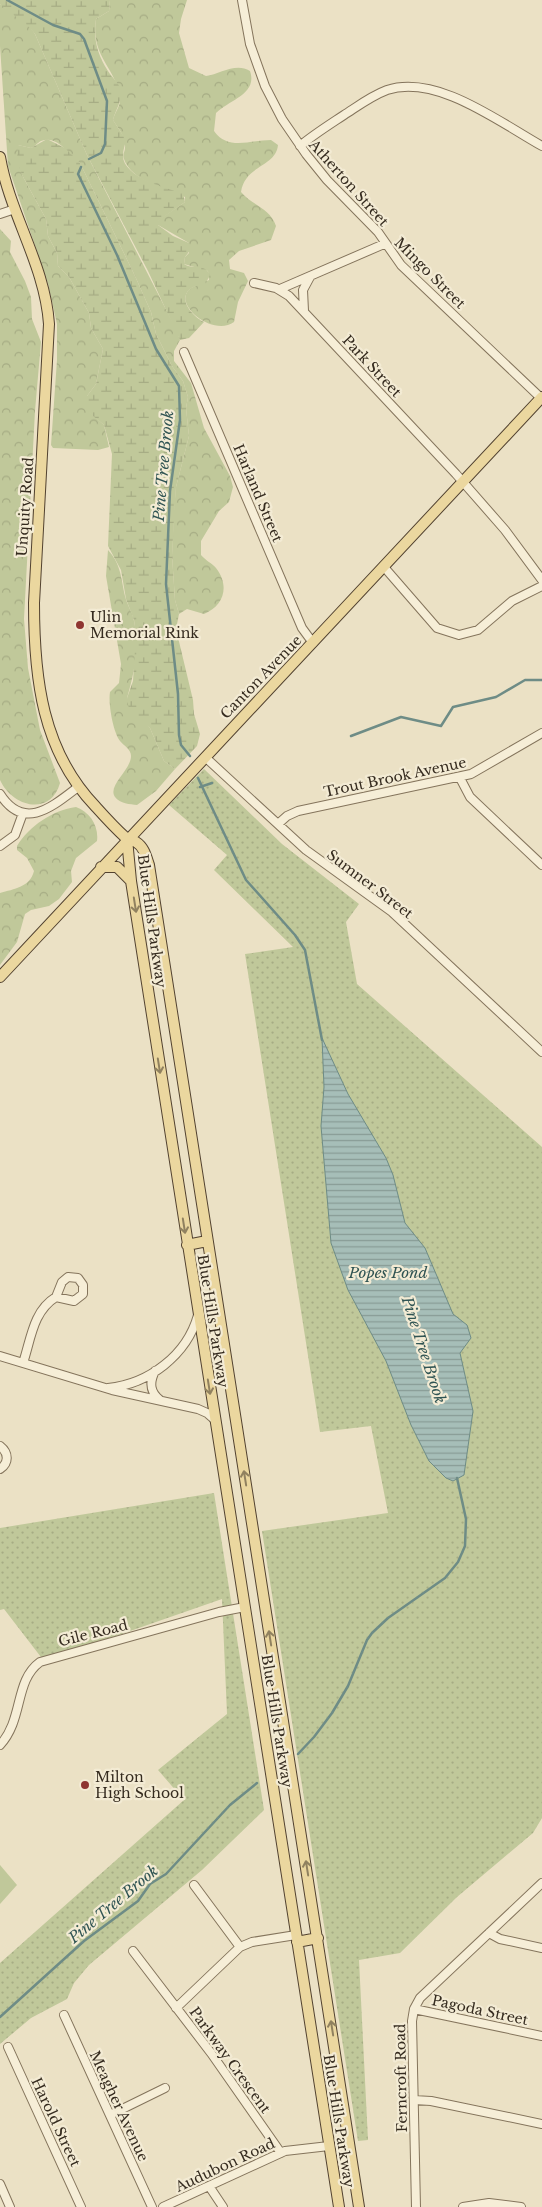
<svg xmlns="http://www.w3.org/2000/svg" width="542" height="2207" viewBox="0 0 542 2207" font-family="'Libre Baskerville',serif">
<defs>
<pattern id="forest-crowns" width="20" height="18" patternUnits="userSpaceOnUse" patternTransform="scale(1.25)"><rect width="20" height="18" fill="#c0c89a"/><path d="M2 6a3 3 0 1 1 6 0M12 15a3 3 0 1 1 6 0" fill="none" stroke="#a6ac84"/></pattern>
<pattern id="wetland-marsh" width="20" height="14" patternUnits="userSpaceOnUse" patternTransform="scale(1.25)"><rect width="20" height="14" fill="#c0c89a"/><path d="M1 5h8M5 5V1M11 12h8M15 12V8" fill="none" stroke="#a6ac84"/></pattern>
<pattern id="park-dots" width="8" height="8" patternUnits="userSpaceOnUse" patternTransform="scale(1.25)"><rect width="8" height="8" fill="#c0c89a"/><path d="M2 2h.1M6 6h.1" fill="none" stroke="#a6ac84" stroke-width="1.8" stroke-linecap="round"/></pattern>
<pattern id="water-rules" width="6" height="5" patternUnits="userSpaceOnUse" patternTransform="scale(1.25)"><rect width="6" height="5" fill="#a6beb8"/><path d="M0 2.5h6" fill="none" stroke="#889b95"/></pattern>
</defs>
<rect width="100%" height="100%" fill="#ebe1c5"/>
<!-- forest -->
<path fill="url(#forest-crowns)" d="M110,0H187L181,19L179,33L189,68L206,76C220,74 236,62 250,71C258,94 229,100 216,113L214,131C228,151 250,140 271,140L278,145C276,167 245,165 241,192C253,206 270,208 276,226L271,240L239,251L229,260L230,269L244,273L248,281L238,302L234,322C213,338 170,303 191,288C196,285 203,283 209,280L208,271L184,264L185,257L189,253V243L158,225L157,221L185,202V197C167,189 131,181 124,159C122,154 125,152 125,148C126,136 118,129 113,120C114,114 120,106 120,101C119,69 90,59 96,19L109,11Z
M0,4L28,24L35,34L87,155L177,331L180,340L174,351V361L191,383L204,428L230,476L233,487L229,502L219,511L201,541V555C206,561 212,563 216,568C230,586 224,606 204,614L187,609L179,614L175,600L172,555L174,511L176,487L189,436L186,408L188,397L183,381L172,366L156,334L151,312L135,276L80,163C69,156 58,134 41,141C37,143 36,146 31,148L18,145L22,175L46,219L48,236L57,253L58,266L69,277L89,313L91,328L103,349L96,384L87,396V410L104,425L109,447L98,450L53,448L51,445L57,360V324L48,284L8,166L0,46Z
M0,229L11,241L10,252L25,281L31,297L32,319L41,342L35,411L24,619L28,668L40,730L60,783C51,816 13,808 0,780Z
M108,550C121,564 121,578 125,596C127,605 133,613 134,621C140,647 134,674 127,698L150,728L164,761L175,769L156,791L137,805C130,804 120,804 115,797C107,786 131,770 131,756C131,749 124,746 120,741C113,732 108,703 110,692L119,683L121,664L106,576Z
M76,807C90,812 99,826 97,841L76,858L71,871L72,882L59,899L49,906L31,910L25,914L17,942L0,965V893C14,889 30,887 34,871L27,858L17,850V846C29,826 53,810 76,807Z"/>
<!-- wetland -->
<path fill="url(#wetland-marsh)" d="M0,0H110L109,11L96,19C93,38 97,54 108,71C113,79 121,84 121,94C121,103 115,111 113,120L126,140C125,145 123,150 123,155C122,177 168,189 183,193L185,202L158,221V225L173,236L189,243L191,249L185,257L184,264C193,270 205,263 210,275L206,283C201,285 194,286 190,289C177,300 194,317 204,322L189,338L180,340L148,271L87,155L35,34C25,20 11,15 0,4Z
M47,139L65,148L80,163L135,276L151,312L156,334L172,366L183,381L188,397L186,408L189,436L176,487L172,555L175,600L179,614L176,629L193,700L194,714L200,734L197,746L175,769L164,761L150,728L128,706L127,698L133,681L136,634L134,620L126,599L121,570L108,546L112,454L104,425L87,411V396L96,384L103,349L91,328L89,313L69,277L58,266L57,253L48,236L46,219L22,175L17,160L18,145L31,148Z"/>
<!-- park -->
<path fill="url(#park-dots)" d="M204,769L282,844L359,904L346,922L357,984L542,1147V1818L533,1833L457,1897L400,1953L359,1960L368,2140L358,2141L262,1531L388,1513L371,1426L320,1432L245,954L293,947L214,870L227,855L169,805Z
M214,1493L264,1810L202,1870L89,1965L74,1983L67,1999L31,2018L0,2044V1963L184,1800L158,1770L227,1714L222,1599L44,1661L4,1609L0,1610V1528Z"/>
<!-- pitch -->
<path fill="#c0c89a" d="M0,1865L17,1885L0,1904Z"/>
<!-- water -->
<path fill="url(#water-rules)" stroke="#6e8c86" d="M322,1038L348,1094L386,1158L393,1175L405,1223L425,1248L453,1314L467,1325L471,1338L460,1353L473,1411L464,1475L453,1481L446,1478L429,1461L411,1425L386,1361L348,1290L331,1243L321,1126L324,1087Z"/>
<g fill="none" stroke-linecap="round" stroke-linejoin="round">
<!-- stream -->
<path stroke="#6e8c86" stroke-width="2.5" d="M7,0L53,25L80,34L84,39L107,101L105,144L101,153L89,159
M81,167L78,174L117,255L156,349L179,386L180,420L170,491L166,584L178,694L179,735L181,745L190,756
M351,736L401,717L441,726L453,707L496,697L525,680H542
M198,778L246,880L295,935L305,950L322,1040
M200,787L212,783
M298,1754L314,1737L332,1713L348,1686L367,1640L372,1633L388,1618L445,1578L458,1562L465,1546L466,1519L457,1478
M0,2017L84,1941L138,1901L150,1884L166,1874L230,1805L257,1783"/>
<defs>
<path id="minor" d="M242,0L250,44L265,86L282,119L306,154L327,180L378,232L401,265L541,398
M300,146C313,135 329,125 344,115C358,106 371,96 387,90C437,74 499,122 542,146
M0,214L15,209
M254,283L276,288L289,296L456,474L505,530L542,580
M280,289L384,244
M304,311L303,290L310,277
M184,352L302,628L313,643
M384,567L437,628L459,635L478,630L512,601L542,586
M205,757L306,850L392,912L542,1052
M460,778L470,797L542,865
M0,794C24,832 53,806 78,787
M278,824L287,816L298,811L471,774L542,733
M0,846L15,835L23,813
M68,1277L78,1278L83,1285V1294L74,1301L56,1297L62,1282Z
M0,1356L112,1390L198,1409L207,1413L215,1420
M23,1363C31,1339 33,1311 56,1297
M155,1371C149,1383 150,1392 160,1400
M108,1388C149,1384 187,1355 198,1315
M0,1446C9,1453 9,1463 0,1469
M0,1745C24,1719 14,1681 40,1662L219,1612L245,1607
M194,1885L240,1947
M489,1933L500,1939L542,1948
M133,1951L211,2053L281,2153
M176,2008L240,1947L252,1942L296,1935
M414,2009L542,2036
M64,2015L152,2207
M8,2047L81,2207
M414,2100L431,2101L542,2124
M110,2115L165,2088
M0,2184L10,2207
M209,2186L223,2207
M163,2207L285,2151L329,2146
M416,2207L412,2021L414,2009L420,1998L542,1883
M463,2207L489,2203L521,2207"/>
<path id="major" d="M0,157C10,215 45,265 49,324L34,603C34,678 42,751 96,807C105,817 115,828 125,837C128,840 132,840 136,842C144,847 146,856 149,865L359,2207
M127,839L131,881L339,2207
M101,867H117L131,881
M0,977L542,397
M187,1245L207,1241
M297,1942L318,1938"/>
</defs>
<!-- minor casing -->
<use href="#minor" stroke="#84745c" stroke-width="10"/>
<!-- major casing -->
<use href="#major" stroke="#524230" stroke-width="12"/>
<!-- minor -->
<use href="#minor" stroke="#f6eed7" stroke-width="8"/>
<!-- major -->
<use href="#major" stroke="#ebd79f" stroke-width="10"/>
</g>
<!-- one-way arrows -->
<defs><path id="oneway-shaft" d="M-6 0H5M1.5-3L5.5 0L1.5 3" fill="none" stroke-width="1.6" stroke-linecap="round" stroke-linejoin="round" transform="scale(1.25)"/></defs>
<g stroke="#90815f">
<use href="#oneway-shaft" transform="translate(135 905) rotate(81)"/>
<use href="#oneway-shaft" transform="translate(159 1066) rotate(81)"/>
<use href="#oneway-shaft" transform="translate(184 1226) rotate(81)"/>
<use href="#oneway-shaft" transform="translate(209 1387) rotate(81)"/>
<use href="#oneway-shaft" transform="translate(245 1478) rotate(-99)"/>
<use href="#oneway-shaft" transform="translate(270 1638) rotate(-99)"/>
<use href="#oneway-shaft" transform="translate(307 1868) rotate(-99)"/>
<use href="#oneway-shaft" transform="translate(332 2028) rotate(-99)"/>
</g>
<!-- markers -->
<g fill="#8f3531" stroke="#f3ebd4" stroke-width="2">
<circle cx="80" cy="625" r="5"/>
<circle cx="85" cy="1785" r="5"/>
</g>
<g text-anchor="middle" dominant-baseline="central" stroke-width="4.5" stroke-linejoin="round" paint-order="stroke">
<!-- street labels -->
<g font-size="14" fill="#352b1f" stroke="#f3ebd4">
<text transform="translate(349 183) rotate(48)">Atherton Street</text>
<text transform="translate(430 273) rotate(45)">Mingo Street</text>
<text transform="translate(372 366) rotate(47)">Park Street</text>
<text transform="translate(258 493) rotate(67)">Harland Street</text>
<text transform="translate(25 507) rotate(-86)">Unquity Road</text>
<text transform="translate(261 677) rotate(-46)">Canton Avenue</text>
<text transform="translate(395 777) rotate(-12)">Trout Brook Avenue</text>
<text transform="translate(370 884) rotate(37)">Sumner Street</text>
<text transform="translate(152 921) rotate(82)">Blue Hills Parkway</text>
<text transform="translate(213 1321) rotate(81)">Blue Hills Parkway</text>
<text transform="translate(93 1633) rotate(-14)">Gile Road</text>
<text transform="translate(277 1721) rotate(81)">Blue Hills Parkway</text>
<text transform="translate(480 2010) rotate(12)">Pagoda Street</text>
<text transform="translate(230 2060) rotate(54)">Parkway Crescent</text>
<text transform="translate(401 2078) rotate(-91)">Ferncroft Road</text>
<text transform="translate(119 2106) rotate(65)">Meagher Avenue</text>
<text transform="translate(339 2121) rotate(81)">Blue Hills Parkway</text>
<text transform="translate(56 2122) rotate(65)">Harold Street</text>
<text transform="translate(225 2165) rotate(-25)">Audubon Road</text>
</g>
<!-- poi labels -->
<g font-size="14" fill="#352b1f" stroke="#f3ebd4" text-anchor="start">
<text x="90" y="617">Ulin<tspan x="90" dy="16">Memorial Rink</tspan></text>
<text x="95" y="1777">Milton<tspan x="95" dy="16">High School</tspan></text>
</g>
<!-- water labels -->
<g font-size="15" font-style="italic" fill="#305453" stroke="#f3ebd4">
<text transform="translate(163 466) rotate(-85)">Pine Tree Brook</text>
<text x="388" y="1272">Popes Pond</text>
<text transform="translate(424 1350) rotate(72)">Pine Tree Brook</text>
<text transform="translate(113 1904) rotate(-40)">Pine Tree Brook</text>
</g>
</g>
</svg>
